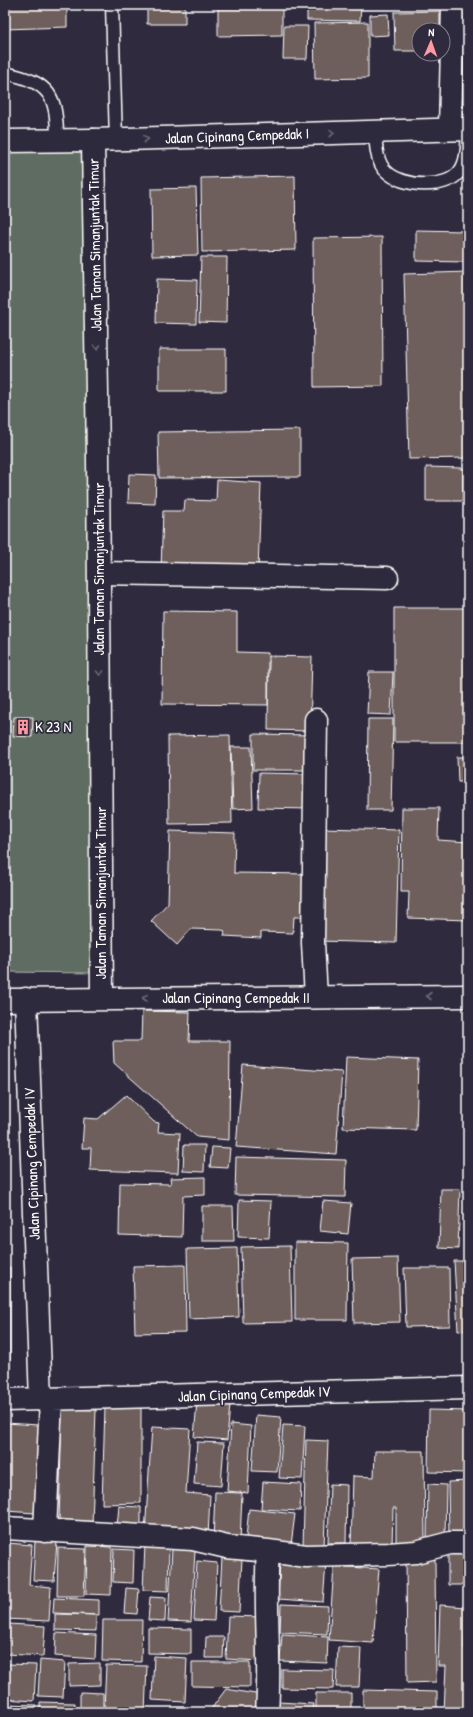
<svg xmlns="http://www.w3.org/2000/svg" width="473" height="1717" font-family="'Patrick Hand',sans-serif">
  <rect width="100%" height="100%" fill="#2f2a3d"/>
  <filter id="ink" filterUnits="userSpaceOnUse"><feTurbulence type="fractalNoise" baseFrequency=".025" numOctaves="2"/><feDisplacementMap in="SourceGraphic" scale="8" xChannelSelector="R" yChannelSelector="G"/><feConvolveMatrix kernelMatrix="1 2 1 2 8 2 1 2 1" color-interpolation-filters="sRGB"/></filter>
  <g filter="url(#ink)">
    <path fill="#5f6c62" stroke="#afb6b0" d="M5 146H88L95 973 5 972Z"/>
    <path fill="#6e5e5c" stroke="#fff" d="M5 5H67V27L5 29Z
      M147 5H185V24H147Z
      M283 5H300V9Z
      M307 5H361L360 21 307 20Z
      M282 7V35L218 36V8Z
      M440 11V30H419V51H395L394 12Z
      M388 14 389 35 370 36V15Z
      M368 22V78L315 79 314 23Z
      M284 26H308L307 59H283Z
      M295 176 296 250 202 252 201 178Z
      M196 188 198 255 152 256 151 189Z
      M416 230 465 231V262L416 261Z
      M382 237 383 386 314 387 313 238Z
      M201 257H227L226 323 199 322Z
      M468 272V458L409 459 404 274Z
      M157 279 197 280 196 324 156 323Z
      M159 349H226V391H159Z
      M300 430V477L159 478 158 432Z
      M426 467 463 468V501H426Z
      M129 474 156 475 155 504 128 503Z
      M217 480 261 483 258 572 161 569 163 511H184L185 500 216 501Z
      M394 608H468V742H394Z
      M163 611 237 612V652L268 653V705L162 704Z
      M269 656 312 657 310 731 268 730Z
      M369 672H393L391 715 367 714Z
      M14 717H33L32 737 13 736Z
      M368 719H393L391 810H367Z
      M253 734 311 735V770H253Z
      M230 735 232 823 169 824 168 736Z
      M231 747H251L253 808 233 809Z
      M457 757H468V782H458Z
      M259 773 311 774 310 809 258 808Z
      M402 808H439L438 840 468 842V920L408 918 409 892H401Z
      M320 828 399 830 396 943 317 941Z
      M170 831 235 833 234 873 312 874 311 917H294L293 933 261 932V938L224 936 225 931 222 930 191 929 177 945 151 921 168 903Z
      M142 1011 190 1012 189 1041H230L229 1140 197 1137 114 1063 113 1041H141Z
      M5 1021H9V1045H5Z
      M346 1057 418 1060 416 1130 343 1128Z
      M243 1065 342 1072 336 1154 236 1147Z
      M126 1095 154 1122 159 1123 158 1132 180 1133 178 1173 90 1170 91 1148H82L84 1118 98 1119Z
      M184 1145H205L204 1172 183 1171Z
      M212 1147 230 1148 228 1168 210 1167Z
      M236 1157 346 1160 345 1197 235 1195Z
      M205 1177V1195L183 1196 182 1237 119 1235 120 1183 171 1184 170 1178Z
      M441 1189H460L458 1249 439 1248Z
      M239 1200 271 1201 269 1238 238 1237Z
      M323 1201 351 1203 348 1234 320 1231Z
      M202 1206H233L234 1241H202Z
      M295 1242 348 1243 347 1320H295Z
      M290 1246 292 1322 243 1323 241 1247Z
      M237 1248 239 1317 189 1319 187 1249Z
      M398 1258 400 1322 354 1323 352 1259Z
      M454 1261H468V1330L458 1331Z
      M185 1265 186 1332 135 1333 133 1266Z
      M5 1267H10V1370H5Z
      M404 1268H449L450 1326 406 1327Z
      M197 1401 230 1404 227 1440 194 1437Z
      M105 1407H141V1503L102 1504Z
      M62 1409 96 1410 92 1525 59 1524Z
      M429 1410 468 1411V1473L428 1472Z
      M256 1415 281 1417 277 1472 252 1471Z
      M5 1423 39 1425 35 1513 5 1511Z
      M231 1424 251 1426 248 1493 227 1491Z
      M283 1425 305 1426 302 1479 279 1478Z
      M152 1427 190 1429 186 1493 210 1495 208 1537 145 1533Z
      M306 1440 328 1441 324 1547 303 1546Z
      M197 1442 224 1443 221 1486 194 1484Z
      M375 1451H424L425 1545H396V1508H393L392 1547 351 1546 353 1476 374 1477Z
      M468 1481V1539H449L448 1482Z
      M263 1482 301 1484 300 1511 261 1509Z
      M330 1484 347 1485 346 1543H328Z
      M428 1484 446 1485 445 1538H427Z
      M215 1492 242 1493 240 1543 213 1542Z
      M119 1506 141 1507V1526L117 1527Z
      M249 1509 295 1514 290 1553 245 1547Z
      M35 1541 57 1542 54 1581 33 1580Z
      M7 1543 32 1545 29 1585 51 1587 49 1621 5 1619Z
      M145 1545 169 1546 168 1591 143 1590Z
      M448 1545H468V1585H448Z
      M87 1546 112 1547 111 1595 86 1594Z
      M58 1548 86 1549 84 1596H57Z
      M114 1549 134 1550 133 1583 113 1582Z
      M172 1549 195 1551 191 1622 168 1621Z
      M222 1557 242 1559 239 1612 219 1611Z
      M406 1558H435L436 1682 407 1683Z
      M280 1560 326 1563 323 1602 278 1599Z
      M197 1561 217 1563 214 1621 194 1620Z
      M334 1566 379 1569 373 1643 329 1640Z
      M126 1588 139 1589 137 1614 124 1613Z
      M150 1597 166 1598 165 1621 148 1620Z
      M54 1598 99 1600V1615L53 1613Z
      M281 1604 328 1606 327 1634 280 1632Z
      M440 1605 466 1607 464 1648H468V1712H444L446 1666H438Z
      M55 1614 96 1615V1631L55 1630Z
      M228 1616 262 1617 260 1661 226 1659Z
      M103 1620H142L141 1662 102 1661Z
      M8 1624 45 1626 43 1656 6 1654Z
      M148 1628 191 1629V1654L148 1653Z
      M56 1633 96 1635 95 1659 55 1656Z
      M282 1634 328 1637 327 1663 280 1661Z
      M206 1637H224L223 1658H205Z
      M338 1647 361 1648 359 1687H336Z
      M154 1656 187 1658 185 1702 152 1700Z
      M40 1660 65 1662 63 1697 38 1696Z
      M192 1662H250V1687L192 1686Z
      M100 1663V1685L69 1686V1664Z
      M7 1664 36 1665 34 1701 5 1699Z
      M106 1665 147 1666 145 1712 104 1710Z
      M282 1669 334 1670 333 1689 282 1688Z
      M226 1689 267 1696 265 1712H209Z
      M363 1690 437 1692V1712H363Z
      M80 1692 103 1693V1712H80Z
      M316 1693H351V1712H316Z
      M40 1702 75 1703V1712H40Z
      M278 1702 314 1704 313 1712H278Z
      M7 1704 36 1705V1712H7Z"/>
    <g fill="none" stroke-linecap="round" stroke-linejoin="round">
      <g stroke="#fff" stroke-width="15">
        <path id="service" d="M112 5 116 140
          M5 73C51 83 57 95 57 141
          M375 132C376 145 376 163 387 172 402 187 447 190 460 171 468 160 467 143 468 129"/>
      </g>
      <g stroke="#fff" stroke-width="25">
        <path id="minor" d="M450 129 453 5
          M93 140 98 456 102 998
          M99 573 387 578
          M316 997 313 943 316 720
          M26 999 41 1400
          M5 1400 468 1388
          M5 1528 193 1539 227 1547 268 1551C264 1605 271 1658 267 1712
          M45 1531 51 1399
          M268 1551 306 1556 388 1554 416 1552 450 1543H468"/>
      </g>
      <g stroke="#fff" stroke-width="25">
        <path id="tertiary" d="M5 141 93 140 468 129
          M5 1000 468 996"/>
      </g>
      <use href="#service" stroke="#2f2a3d" stroke-width="12"/>
      <use href="#minor" stroke="#2f2a3d" stroke-width="22"/>
      <use href="#tertiary" stroke="#2f2a3d" stroke-width="22"/>
    </g>
    <defs><path id="oneway-chevron" d="M-2-3.5L2.5 0L-2 3.5" fill="none" stroke-width="1.6" stroke-linecap="round" stroke-linejoin="round"/></defs>
    <g stroke="#6d6a77">
      <use href="#oneway-chevron" transform="translate(332 133) rotate(-2)"/>
      <use href="#oneway-chevron" transform="translate(146 139) rotate(-2)"/>
      <use href="#oneway-chevron" transform="translate(97 347) rotate(89)"/>
      <use href="#oneway-chevron" transform="translate(100 673) rotate(90)"/>
      <use href="#oneway-chevron" transform="translate(429 996) rotate(180)"/>
      <use href="#oneway-chevron" transform="translate(145 998) rotate(180)"/>
    </g>
  </g>
  <defs>
    <g id="building-bare" transform="scale(1.2)"><path d="M-4-6H4V6H1V3H-1V6H-4ZM-2.5-4.3h1.7v1.8h-1.7ZM.8-4.3h1.7v1.8H.8ZM-2.5-1h1.7V.8h-1.7ZM.8-1h1.7V.8H.8Z" fill="#ff9aa2" stroke="#2f2a3d" stroke-width="2.5" paint-order="stroke"/></g>
  </defs>
  <g fill-rule="evenodd">
    <use href="#building-bare" x="23" y="727"/>
  </g>
  <g text-anchor="middle" stroke-width="3.5" stroke-linejoin="round" paint-order="stroke">
    <g font-size="15" fill="#fff" stroke="#2f2a3d">
      <text transform="translate(237 136) rotate(-2)" y="5">Jalan Cipinang Cempedak I</text>
      <text transform="translate(95 245) rotate(-91)" y="5">Jalan Taman Simanjuntak Timur</text>
      <text transform="translate(99 569) rotate(-90)" y="5">Jalan Taman Simanjuntak Timur</text>
      <text transform="translate(101 893) rotate(-90)" y="5">Jalan Taman Simanjuntak Timur</text>
      <text x="236" y="1003">Jalan Cipinang Cempedak II</text>
      <text transform="translate(32 1164) rotate(-92)" y="5">Jalan Cipinang Cempedak IV</text>
      <text transform="translate(254 1394) rotate(-2)" y="5">Jalan Cipinang Cempedak IV</text>
    </g>
    <g font-size="15" fill="#fff" stroke="#2f2a3d" text-anchor="start">
      <text x="35" y="732">K 23 N</text>
    </g>
  </g>
  <rect width="473" height="1717" fill="none" stroke="#2f2a3d" stroke-width="20"/>
  <rect x="10" y="10" width="453" height="1697" fill="none" stroke="#fff" stroke-width="1.5" filter="url(#ink)"/>
  <g transform="translate(431 42) rotate(2)"><circle r="19" fill="#2f2a3d" stroke="#827f8b"/>
  <path d="M0-3L7 15L0 10L-7 15Z" fill="#ff9aa2"/>
  <text y="-6" font-size="11" font-weight="bold" text-anchor="middle" fill="#ffffff">N</text>
  </g>
</svg>
